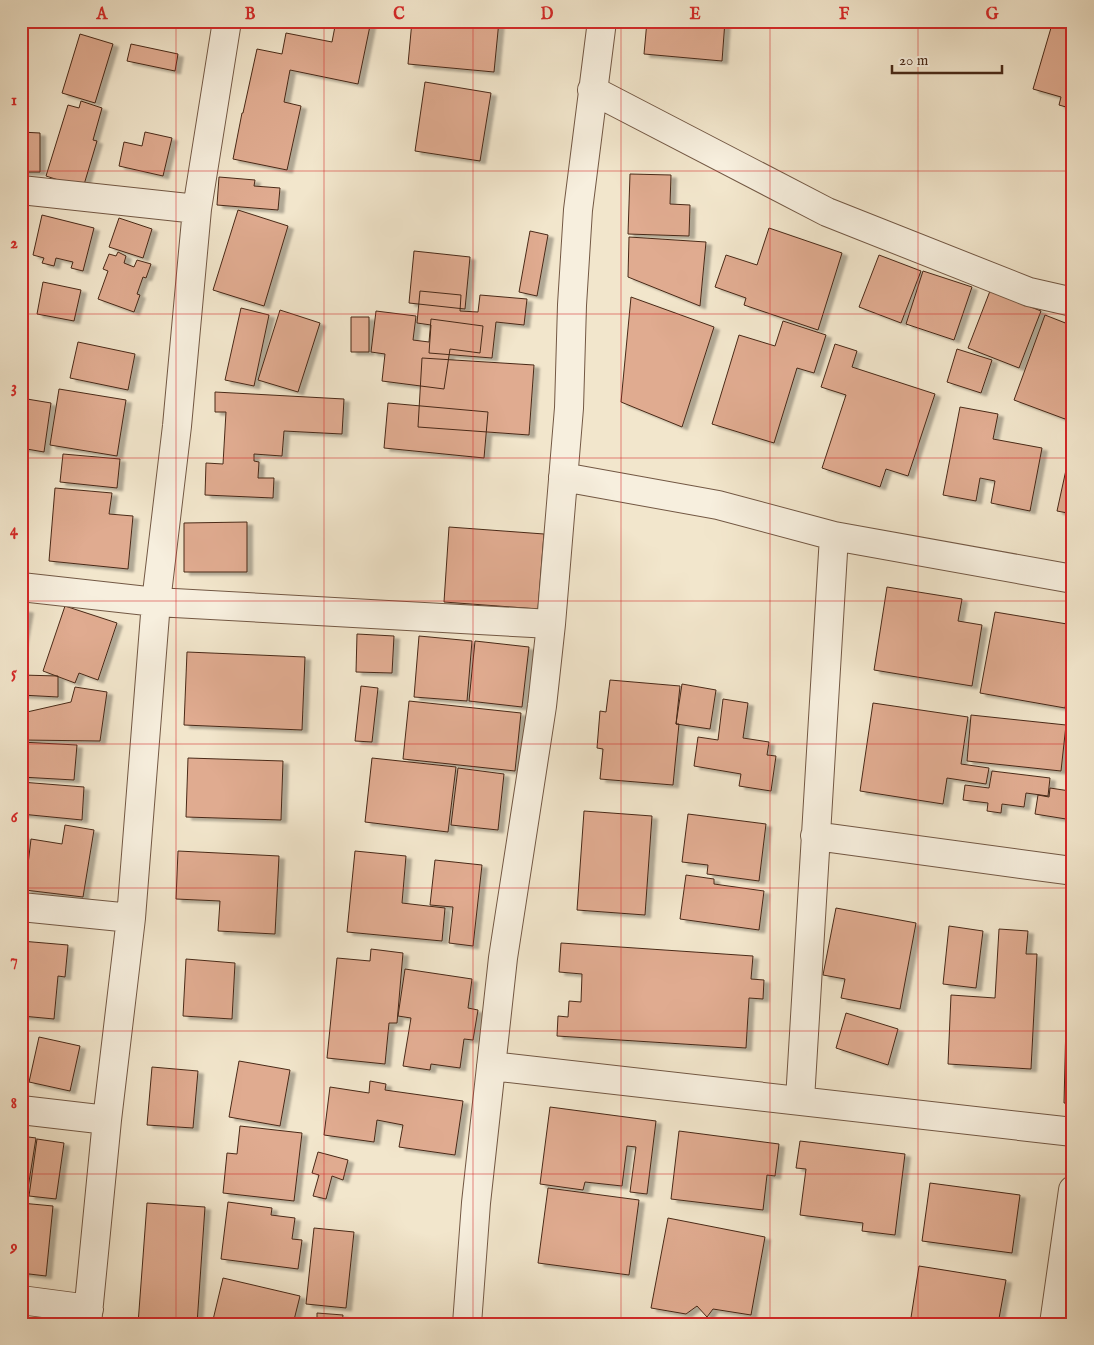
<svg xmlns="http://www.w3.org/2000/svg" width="1094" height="1345" font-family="'IM FELL English',serif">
  <defs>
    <filter id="shadow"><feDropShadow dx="5.5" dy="3" stdDeviation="1" flood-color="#0004"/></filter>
  </defs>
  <rect width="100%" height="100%" fill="#f2e6cc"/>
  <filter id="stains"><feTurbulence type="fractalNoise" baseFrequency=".004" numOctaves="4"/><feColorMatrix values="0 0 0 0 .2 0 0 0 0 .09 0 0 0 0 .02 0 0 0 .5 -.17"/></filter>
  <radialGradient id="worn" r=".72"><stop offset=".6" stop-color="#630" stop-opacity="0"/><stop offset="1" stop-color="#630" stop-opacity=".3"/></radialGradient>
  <path fill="#e0ab90" stroke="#492917" filter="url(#shadow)" d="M336 21H371L358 84 290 70 284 102 301 106 287 170 233 159 242 113H243L257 49 282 54 286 33 332 42Z
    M412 21H499L494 72 408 64Z
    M647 21H725L722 61 644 54Z
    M1053 21H1073V109L1059 105 1061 97 1033 89Z
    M80 34 113 44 95 103 62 93Z
    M131 44 178 54 175 71 127 61Z
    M425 82 491 93 480 161 415 151Z
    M81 101 102 108 93 140 97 141 83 188 46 176 68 105 79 108Z
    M21 132 40 133V172H21Z
    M145 132 172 138 163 176 119 166 124 142 142 146Z
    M630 174 671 175 670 204 690 205 689 236 628 234Z
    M219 177 255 180 254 186 280 188 278 210 217 205Z
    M238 210 288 226 264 306 213 290Z
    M42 215 94 228 83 271 71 268 73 262 56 258 54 266 42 263 44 258 33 255Z
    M119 218 152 229 143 258 109 247Z
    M769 228 842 253 818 330 744 305 746 298 715 287 726 255 757 265Z
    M530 231 548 235 537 296 519 292Z
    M629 237 706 242 700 306 628 277Z
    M414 251 470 257 465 309 409 303Z
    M118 252 126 256 124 263 134 267 137 260 151 264 146 278 143 277 137 294 140 295 134 312 98 299 108 271 103 269 109 254 116 256Z
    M879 255 921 271 901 323 859 307Z
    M923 271 972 287 954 340 906 324Z
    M43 282 81 290 74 321 37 314Z
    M420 291 461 295 460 311 478 312 480 295 527 299 524 325 496 322 492 358 429 353 431 325 417 323Z
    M990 291 1041 311 1019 368 968 348Z
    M631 297 714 327 682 427 621 402Z
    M241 308 269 315 254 386 225 380Z
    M280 310 320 323 298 392 258 380Z
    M376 311 416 316 413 340 429 342 431 319 483 326 480 353 450 349 444 389 382 381 385 354 371 352Z
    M1045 315 1073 326V400L1065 419 1014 400Z
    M351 317H369V352H351Z
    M783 321 826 335 814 373 797 368 774 443 712 424 739 335 775 346Z
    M78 342 135 354 128 390 70 378Z
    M835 344 857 351 852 367 935 394 908 476 886 469 880 487 822 468 846 395 821 387Z
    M957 349 992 360 981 393 947 382Z
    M422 358 534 365 529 435 418 427Z
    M59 389 126 400 117 456 50 445Z
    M215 392 344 399 342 434 284 431 282 456 254 454V461L259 462 258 478H274L273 498 205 495 206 463 223 464 226 412H215Z
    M21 398 51 403 44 452 21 448Z
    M388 403 488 412 484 458 384 448Z
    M960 407 998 414 993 439 1042 448 1030 511 991 503 995 481 980 478 976 501 943 495Z
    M1073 438V514L1057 511Z
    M63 454 120 459 117 488 60 482Z
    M55 488 112 493 109 514 133 516 128 569 49 561Z
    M247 522V572H184V523Z
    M449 527 544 534 538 609 444 602Z
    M887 587 962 599 958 621 982 625 972 686 874 670Z
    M65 606 117 623 98 680 79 673 75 683 43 671Z
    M21 609 28 610 21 648Z
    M995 612 1073 625V663L1065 708 980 693Z
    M357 634 394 636 392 673 356 672Z
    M419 636 472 641 467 701 414 697Z
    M475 641 529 647 522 707 469 701Z
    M187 652 305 657 302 730 184 725Z
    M21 675 58 676V697L21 695Z
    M610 680 680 686 676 724H679L673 785 600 779 603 749 597 748 600 711 606 712Z
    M682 684 716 690 710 729 676 724Z
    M361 686 378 688 372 742 355 741Z
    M75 687 107 692 100 741 23 740 27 712 71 702Z
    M723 699 748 703 743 738 769 742 767 755 776 756 771 791 739 786 741 774 694 766 698 737 718 740Z
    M409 701 521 713 515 771 403 759Z
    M873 703 968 717 961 764 989 768 986 784 947 778 943 804 860 791Z
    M971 715 1066 725 1061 771 967 761Z
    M21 742 77 745 74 780 21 777Z
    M188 758 283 761 281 820 186 817Z
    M372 758 456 767 448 832 365 822Z
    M458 768 504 774 498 830 451 825Z
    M992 771 1050 778 1048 796 1026 793 1024 807 1002 804 1001 813 987 811 988 803 963 800 965 785 989 788Z
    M21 782 84 787 82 820 21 814Z
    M1050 788 1070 791 1066 819 1035 814 1038 795 1049 797Z
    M584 811 652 816 645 915 577 910Z
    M688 814 766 824 759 881 707 874 708 865 682 862Z
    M65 825 94 830 83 897 25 890 31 839 62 844Z
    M21 836 25 837 21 872Z
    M178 851 279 856 275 934 218 931 220 901 176 899Z
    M355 851 406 856 402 903 445 908 442 941 347 932Z
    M435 860 482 865 473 946 449 943 453 907 430 905Z
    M686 875 714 879V884L764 891 759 930 680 919Z
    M836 908 916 923 900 1009 841 998 845 979 823 975Z
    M949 926 983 931 976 988 943 984Z
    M999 929 1028 931 1026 954H1037L1031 1069 948 1064 951 995 995 998Z
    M21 941 68 945 65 977 58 976 54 1019 22 1016 25 984 21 983Z
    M561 943 753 956 751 979 764 980 763 999 749 998 746 1048 557 1036 558 1016 568 1017 569 1001 581 1002 582 974 559 972Z
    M371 949 403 953 397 1023H389L385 1064 327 1058 337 958 370 961Z
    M186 959 235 963 232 1019 183 1016Z
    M405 969 472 979 468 1008 478 1010 473 1040 464 1039 460 1068 431 1064 430 1070 403 1066 411 1018 398 1016Z
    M846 1013 898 1029 888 1065 836 1048Z
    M1066 1021H1073V1104L1064 1103Z
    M39 1037 80 1046 70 1091 29 1082Z
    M239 1061 290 1070 280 1126 229 1117Z
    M152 1067 198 1071 193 1128 147 1125Z
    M370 1081 386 1084 385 1090 463 1101 455 1155 399 1147 403 1125 377 1120 374 1142 324 1135 330 1087 369 1093Z
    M550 1107 656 1121 647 1194 630 1192 636 1147 627 1146 622 1186 585 1182 583 1190 540 1184Z
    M240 1126 302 1133 294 1201 223 1193 227 1153 237 1154Z
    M679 1131 779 1144 775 1176 767 1175 763 1210 671 1199Z
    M21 1136 36 1138 28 1188 21 1187Z
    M37 1139 64 1143 56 1199 29 1196Z
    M800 1141 905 1154 895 1235 862 1231 863 1223 800 1215 806 1169 796 1168Z
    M318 1152 348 1160 343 1180 332 1176 326 1199 313 1196 319 1175 312 1173Z
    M930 1183 1020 1195 1012 1253 922 1241Z
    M548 1188 639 1200 629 1275 538 1263Z
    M228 1202 272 1208 271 1215 295 1218 292 1239 302 1240 298 1269 221 1259Z
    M21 1203 53 1206 46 1276 21 1273Z
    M147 1203 205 1207 197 1324H138Z
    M668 1218 765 1237 751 1315 713 1309 707 1317 697 1306 686 1314 651 1308Z
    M314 1228 354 1232 346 1308 306 1304Z
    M919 1266 1006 1280 998 1324H910Z
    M223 1278 300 1296 293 1324H212Z
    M317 1313 343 1315 342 1324H317Z"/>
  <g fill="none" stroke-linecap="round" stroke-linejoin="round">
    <g stroke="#735844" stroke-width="30">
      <path id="minor" d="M592 90 827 212 1029 292 1073 302
        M21 190 197 209
        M563 477 718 505 834 536 1073 579
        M21 587 156 602 551 624
        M815 836 1073 871
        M21 907 131 918
        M491 1066 1073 1132
        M800 1100 834 536
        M21 1110 107 1120
        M21 1300 89 1309
        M87 1324 107 1120 131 918 156 602 177 426 197 209 227 21
        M467 1324 476 1203 503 958 542 706 551 624 569 408 572 305 578 210 602 21
        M1054 1324 1073 1190"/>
    </g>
    <use href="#minor" stroke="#f7efde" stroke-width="28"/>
  </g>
  <path fill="none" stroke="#d62828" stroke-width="1" stroke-opacity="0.55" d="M176 21V1324M324 21V1324M473 21V1324M621 21V1324M770 21V1324M918 21V1324M21 171H1073M21 314H1073M21 458H1073M21 601H1073M21 744H1073M21 888H1073M21 1031H1073M21 1174H1073"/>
  <rect width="1094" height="1345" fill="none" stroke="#f2e6cc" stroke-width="55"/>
  <path d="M892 65v8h110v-8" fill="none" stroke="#492917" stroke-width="2.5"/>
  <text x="899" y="65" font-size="15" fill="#492917" stroke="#f7efde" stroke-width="4" paint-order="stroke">20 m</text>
  <rect x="28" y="28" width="1038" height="1290" fill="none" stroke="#d62828" stroke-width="2"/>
  <g font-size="16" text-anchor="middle" font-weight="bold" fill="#d62828">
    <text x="102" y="19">A</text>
    <text x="250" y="19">B</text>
    <text x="399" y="19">C</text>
    <text x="547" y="19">D</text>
    <text x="695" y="19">E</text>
    <text x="844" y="19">F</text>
    <text x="992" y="19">G</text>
    <text x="14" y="105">1</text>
    <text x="14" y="248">2</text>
    <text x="14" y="392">3</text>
    <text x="14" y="535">4</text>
    <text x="14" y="678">5</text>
    <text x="14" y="822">6</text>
    <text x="14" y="965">7</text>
    <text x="14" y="1108">8</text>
    <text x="14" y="1252">9</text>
  </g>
  <rect width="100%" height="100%" filter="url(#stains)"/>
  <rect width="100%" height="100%" fill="url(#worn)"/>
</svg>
